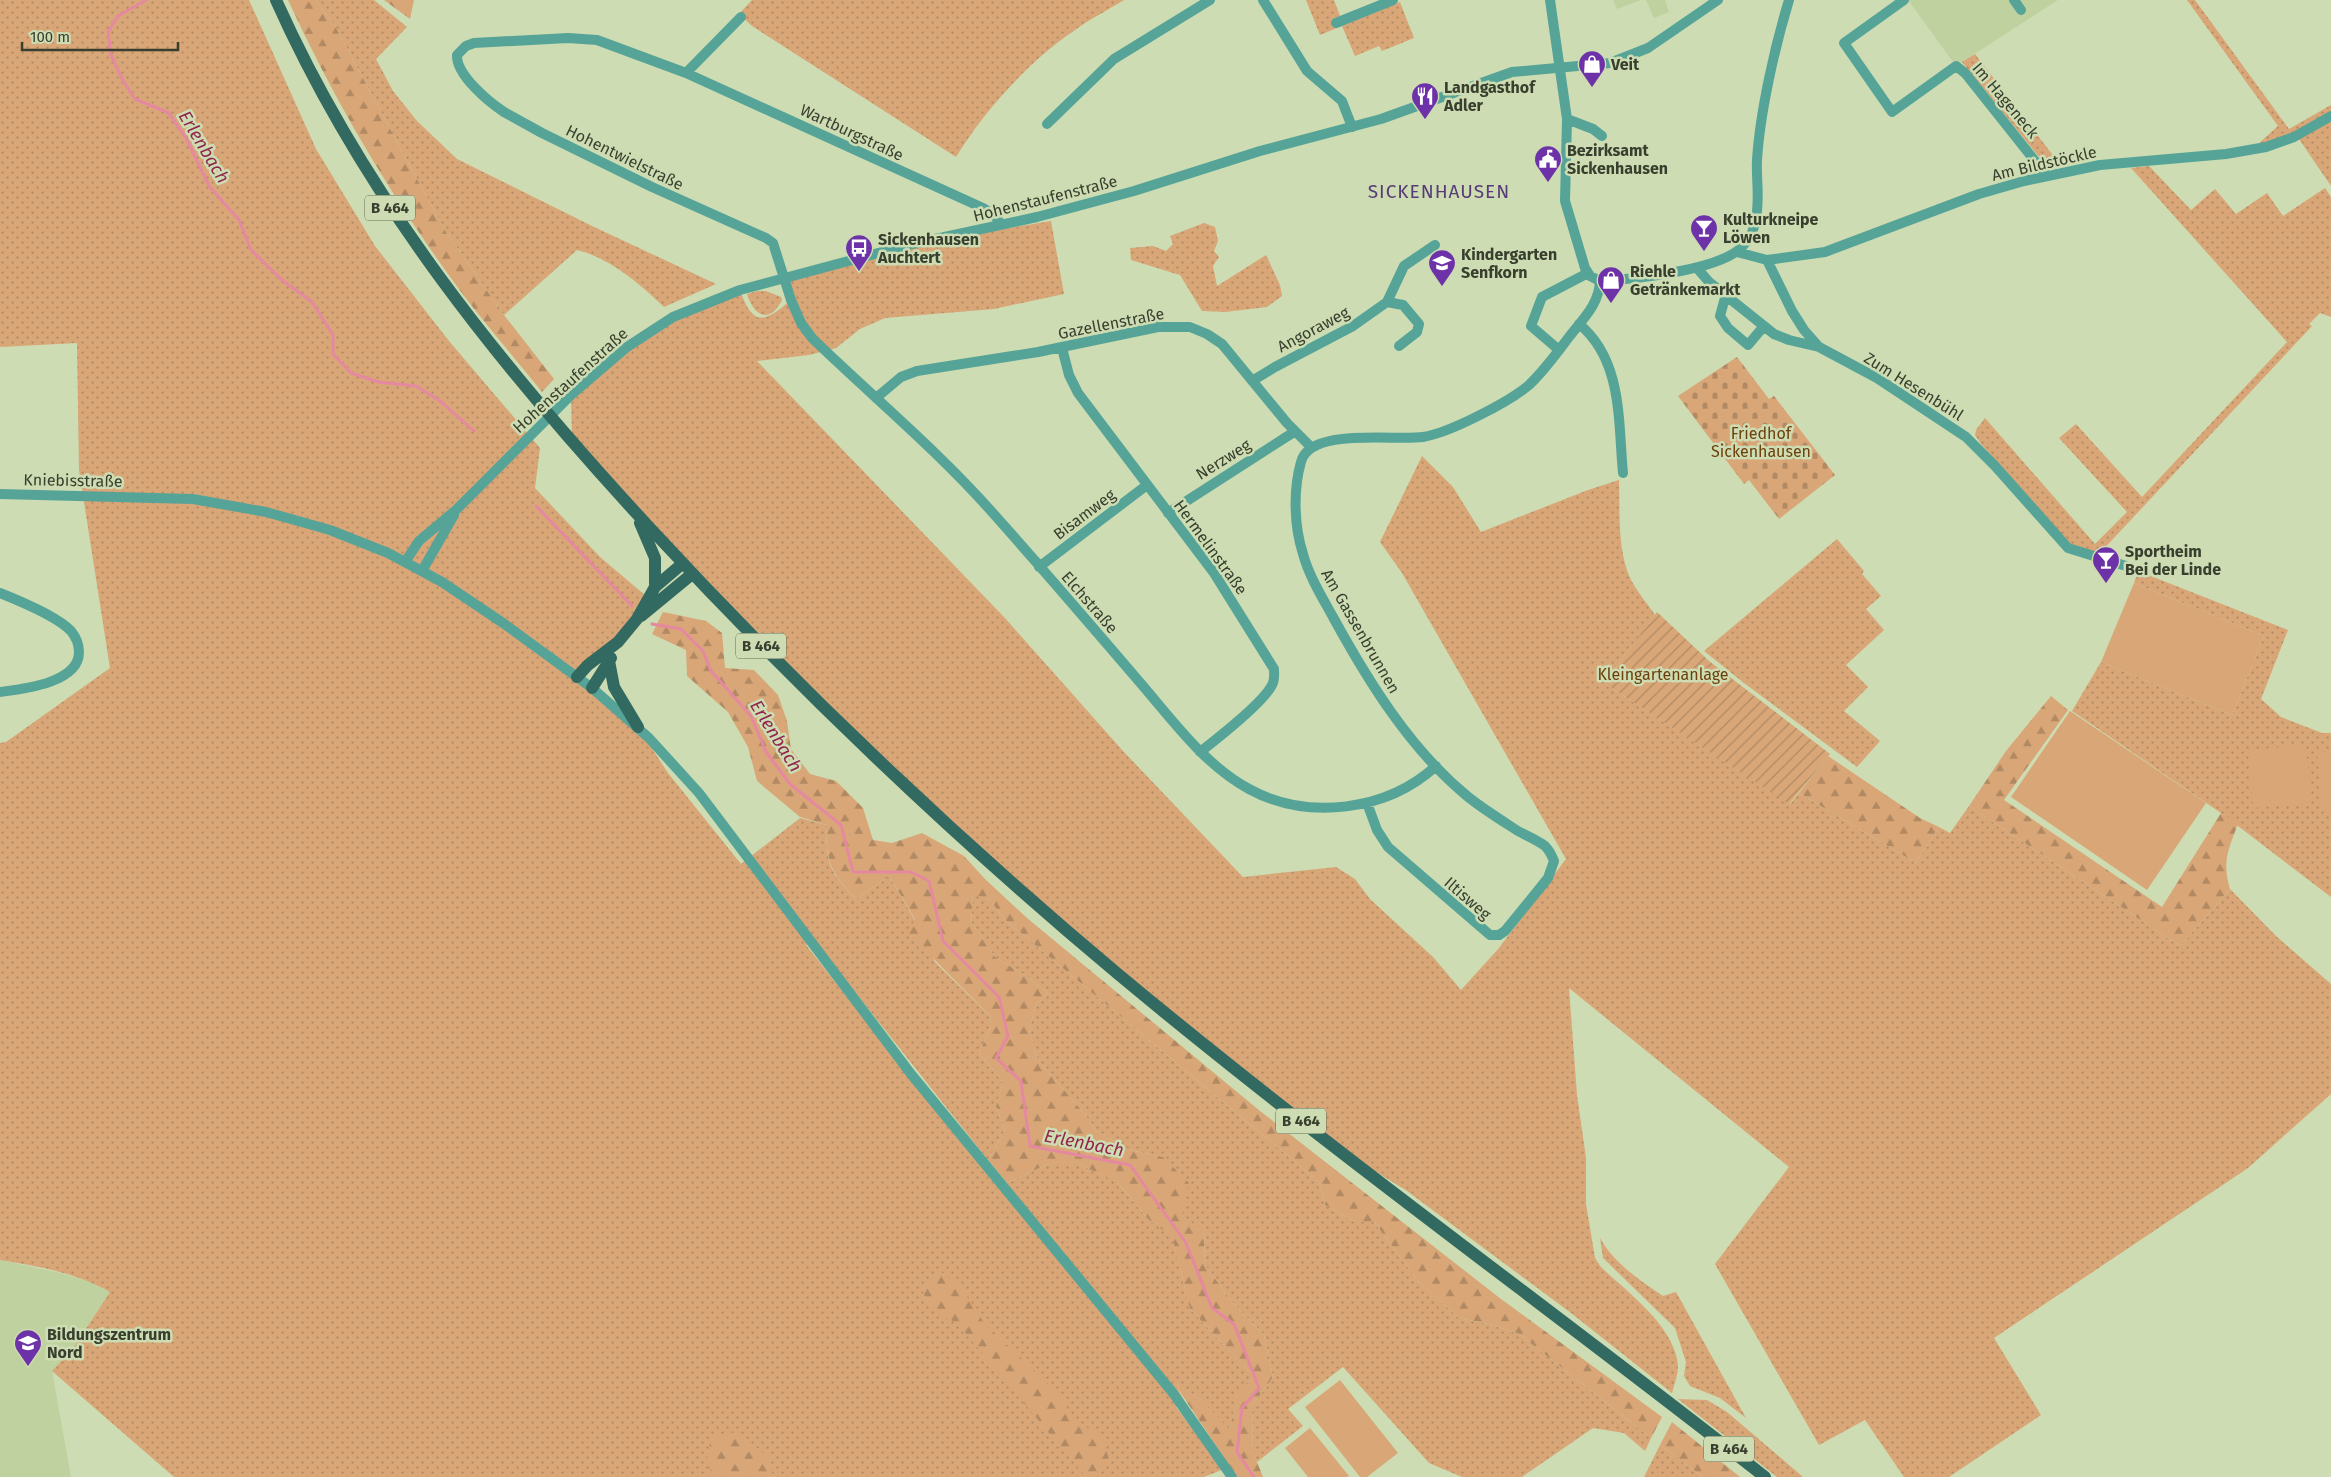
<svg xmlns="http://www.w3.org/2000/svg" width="2331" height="1477" font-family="'Fira Sans',sans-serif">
  <defs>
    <pattern id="grass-dots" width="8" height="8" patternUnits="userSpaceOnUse" patternTransform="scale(1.25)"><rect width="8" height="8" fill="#d9a677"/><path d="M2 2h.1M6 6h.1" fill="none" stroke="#b18962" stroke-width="1.8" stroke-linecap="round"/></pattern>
    <pattern id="forest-firs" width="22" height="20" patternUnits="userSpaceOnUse" patternTransform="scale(1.25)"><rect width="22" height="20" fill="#d9a677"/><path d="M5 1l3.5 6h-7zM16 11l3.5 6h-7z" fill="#b18962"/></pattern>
    <pattern id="cemetery-stones" width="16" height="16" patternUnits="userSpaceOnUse" patternTransform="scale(1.25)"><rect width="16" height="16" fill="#d9a677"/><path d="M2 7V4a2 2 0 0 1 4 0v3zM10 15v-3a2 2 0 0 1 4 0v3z" fill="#b18962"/></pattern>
    <pattern id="garden-furrows" width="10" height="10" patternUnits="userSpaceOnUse" patternTransform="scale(1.25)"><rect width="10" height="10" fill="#d9a677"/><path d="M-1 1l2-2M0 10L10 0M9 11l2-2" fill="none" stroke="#b18962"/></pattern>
  </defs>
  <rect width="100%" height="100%" fill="#cddcb2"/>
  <path fill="#c0d1a0" d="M1613 0H1641L1617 9Z
    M1646 0H1665L1669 12 1654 18Z
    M1908 0H2058L1956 66Z
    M0 1260 61 1273 97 1284 110 1292 74 1347 52 1371 71 1477H0Z"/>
  <path fill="url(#grass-dots)" d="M0 0H249L316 149 375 246 449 341 540 448 535 488 600 557 653 602 578 677 638 727 668 773 741 864 800 818 827 825C825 863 830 872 856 899L889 876 915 920 935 962 991 1017 989 1031 979 1053 1003 1082 996 1106 1005 1130 988 1160 813 939 806 945 999 1189 1007 1183 1048 1164H1079L1117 1182 1150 1221 1172 1235 1190 1309 1254 1376 1237 1394 1230 1431 1198 1397 1175 1384 1184 1400 1176 1407 1224 1469 1204 1477H174L52 1371 74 1347 110 1292C77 1273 37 1266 0 1260V743L6 742 110 668 79 470 77 343 0 347Z
    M316 0H374L407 27 376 59 393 91 417 121 457 159 592 226 716 284 664 307C640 284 610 258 577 250L504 315 444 229 335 26Z
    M752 0H1124C1108 10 1090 19 1075 30 1030 60 984 111 956 157L752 26 739 14Z
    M1306 0H1334L1340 16 1333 19 1337 28 1400 2 1414 38 1382 51 1379 46 1355 56 1342 26 1320 35Z
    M2187 0H2195L2289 129 2331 105V112L2292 134 2257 145 2278 126Z
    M1975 54 2055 158 2044 163 1962 62Z
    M2331 121V186L2299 139Z
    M2149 166 2191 210 2215 189 2236 214 2267 193 2283 216 2325 188 2331 197V317L2320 313 2309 324 2312 326 2099 554 2070 545 1981 444 1975 435 1976 430 1985 418 2095 544 2127 512 2059 438 2076 424 2142 497 2287 342 2131 168Z
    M1051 221 1064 294 994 309 885 318 860 329 836 348 809 355 757 361 1004 617 1123 751 1243 877 1336 867 1355 879 1370 899 1433 957 1461 990 1499 948 1566 859 1402 573 1380 542 1422 456 1453 487 1481 532 1588 490 1619 480C1620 512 1617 551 1631 580 1638 593 1647 603 1655 615L1604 683 1790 804 1799 793 1916 863 1939 827 1950 833 1969 806 2180 946 2230 889 2276 936 2331 984V1094L2248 1168 1994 1338 2041 1415 1949 1477H1904L1865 1420 1819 1445 1715 1264 1789 1167 1569 988 1577 1095 1586 1158V1204L1595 1258 1601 1267C1627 1292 1670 1323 1677 1359 1680 1370 1675 1382 1672 1393L1571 1313 1407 1191 1333 1145 1279 1104 915 796 572 442 571 395 642 337 740 290C753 327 764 323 791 300L783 279 912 244Z
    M1204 223 1215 227 1218 241 1214 251 1219 257 1213 266 1217 286 1266 255 1280 285 1282 296 1267 307 1225 312 1202 311 1180 275 1131 260 1130 248 1153 246 1166 251 1173 244 1170 236Z
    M757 291H766L781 297 782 300C769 325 754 316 747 294Z
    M1837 539 1864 571 1862 574 1881 596 1866 609 1884 630 1846 665 1868 687 1844 711 1880 741 1857 767 1744 683 1704 651Z
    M2138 571 2288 630 2261 699 2281 717 2322 733H2331V897L2221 813 2072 711 2101 662 2232 715 2264 636 2134 583Z
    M973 894 989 899 1004 919 1319 1182 1325 1205 1355 1222H1374L1419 1282 1459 1318 1489 1324 1519 1334 1651 1438 1645 1451 1624 1433 1593 1428 1522 1477H1462L1429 1463 1343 1367 1288 1409 1303 1426 1257 1462 1253 1452 1252 1406 1273 1377 1264 1335 1233 1303 1205 1265 1204 1232 1182 1216 1163 1157 1130 1150 1095 1130 1083 1112 1038 1060 1029 1030 1036 1005 1048 993 1026 976 995 957 971 922Z
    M1600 1238C1613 1262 1640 1281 1663 1296L1676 1292 1746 1418 1720 1398 1690 1386 1684 1376 1686 1362 1675 1328 1603 1258Z
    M1678 1399 1707 1400 1727 1412 1803 1477H1777Z
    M1660 1445 1703 1477H1644Z"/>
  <path fill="url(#forest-firs)" d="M288 0H316L335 26 444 229 504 315 554 379 542 392C511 353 477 315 448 274 386 188 332 96 288 0Z
    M384 0H414L410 19Z
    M663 612 706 621 722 633 725 668 754 670 778 695 787 721 791 749 810 774 836 781 863 808 873 840 892 843 922 833 964 856 985 879 1027 918 1260 1111 1501 1299 1662 1417 1651 1438 1519 1334 1489 1324 1459 1318 1419 1282 1374 1222H1355L1325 1205 1319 1182 1004 919 989 899 973 895 971 922 995 957 1026 976 1048 993 1036 1005 1029 1030 1038 1060 1083 1112 1095 1130 1130 1150 1163 1157 1189 1183 1182 1216 1204 1231 1205 1265 1233 1303 1264 1335 1273 1377 1252 1406 1253 1452 1263 1477H1237L1174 1383 1198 1397 1230 1430 1237 1393 1254 1376 1190 1309 1172 1236 1150 1221 1118 1183 1079 1164H1048L1007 1183 988 1160 1005 1130 996 1106 1003 1082 979 1053 989 1031 991 1017 908 933 915 919 889 876 856 899C831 873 825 862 827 825L800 817 757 781 748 747 728 712 687 676 686 650 652 634Z
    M2051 696 2068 710 2004 800 2162 907 2221 813 2238 824C2228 850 2222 862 2230 889L2180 946 1969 806 2006 751Z
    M1828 756 1920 818 1939 827 1916 863 1799 793Z
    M940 1271 961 1287 984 1323 1060 1395 1075 1423 1104 1434 1109 1463 1094 1477H1086L957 1323 929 1309 921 1286Z
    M1672 1422 1740 1477H1703L1660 1445Z
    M736 1432 769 1457 773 1477H713L707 1460 711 1438Z"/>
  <path fill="url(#cemetery-stones)" d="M1737 357 1769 399 1774 396 1835 475 1779 519 1749 480 1744 484 1678 396Z"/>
  <path fill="url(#garden-furrows)" d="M1657 612 1709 661 1830 754 1789 804 1604 683Z"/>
  <path fill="#d9a677" d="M2134 583 2264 636 2232 715 2101 662Z
    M2070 711 2206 803 2147 890 2011 797Z
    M2306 745 2311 803 2253 808 2248 750Z
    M2331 751V809L2322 810 2317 753Z
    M1340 1380 1398 1453 1367 1477H1360L1305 1407Z
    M1310 1428 1349 1476 1347 1477H1308L1285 1448Z"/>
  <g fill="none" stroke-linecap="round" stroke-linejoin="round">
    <path stroke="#e589a1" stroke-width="3" d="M146 0 118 16 108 32 111 55 123 81 135 99 169 113 187 140 209 186 239 220 251 250 282 280 312 302 333 335V354L351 373 378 382 416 386 440 401 474 431
      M536 506 632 606
      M652 624 681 629 703 651 711 671 751 716 766 752 790 784 841 825 853 872H911L929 881 943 941 999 997 1008 1036 996 1058 1021 1081 1030 1146 1130 1165 1186 1243 1212 1308 1234 1324 1259 1388 1242 1408 1237 1452 1254 1477"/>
    <path stroke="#56a498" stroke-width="10" d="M1263 0 1307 71 1342 101 1352 127
      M1550 0 1567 119 1565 201 1585 268 1590 276 1600 281C1633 279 1718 271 1742 247 1750 239 1755 228 1756 217 1760 199 1756 179 1757 160 1760 112 1775 46 1789 0
      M1904 0 1844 43 1892 112 1956 66 1965 73 2047 176
      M2014 0 2021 10
      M1336 23 1393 0
      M686 73 741 17
      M1567 119 1593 129 1602 136
      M1047 124 1114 59 1210 0
      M1001 224 994 215 983 208 686 73 597 40 568 38 474 43 466 46 457 55C456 75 489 102 504 112L542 133 652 187 766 238 773 243 791 300 801 323 812 338C872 396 937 450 992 512 1041 567 1089 623 1137 679 1171 718 1203 764 1249 789 1308 821 1387 811 1436 766
      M1737 252 1767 260 1792 311 1804 330 1819 347 1877 378 1966 437 1995 466 2068 548 2126 566
      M1767 260 1825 252 1979 194 2024 181 2100 165 2226 154 2266 147 2294 137 2331 116
      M1697 268 1709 282 1774 334 1789 340 1819 347
      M1726 294 1720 316 1728 328 1748 345 1764 326
      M1387 302 1403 305 1419 324 1417 332 1399 346
      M1579 324C1623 360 1618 422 1623 473
      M1062 348 1069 375 1078 393 1214 573 1274 669C1274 674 1275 680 1272 685 1263 703 1218 738 1200 752
      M1559 350 1531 326 1542 297 1588 273
      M1252 381 1275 367 1353 326 1387 302 1404 266 1435 245
      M876 398 901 377 917 371 1038 352 1158 327H1190L1207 334 1222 344 1287 423 1311 447
      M1168 513 1294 432
      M1039 567 1147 485
      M0 593C20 601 57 616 71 631 76 637 79 645 79 652 79 683 23 689 0 692
      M1367 803 1377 830 1388 847 1490 935H1499L1505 931 1548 878 1554 861C1552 856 1549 850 1545 846 1537 840 1527 836 1518 831 1501 820 1483 809 1467 796 1410 749 1368 681 1333 617 1322 597 1309 576 1303 554 1294 526 1293 490 1301 462 1310 427 1394 441 1423 437 1449 433 1509 402 1529 385 1544 371 1556 354 1569 337 1582 320 1599 305 1600 281"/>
    <path stroke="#56a498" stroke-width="10" d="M0 494 193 499 266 512 330 530 388 553 442 582 503 623 592 688 649 738 699 793 911 1074 1173 1393 1232 1477
      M405 562 419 541 457 509 571 395 627 347 673 317 740 290 912 244 1037 217 1134 191 1260 151 1381 119 1512 72 1610 63 1648 48 1718 0
      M422 571 454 515"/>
    <path stroke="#326961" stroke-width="12" d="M276 0C365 199 502 368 649 527 796 686 952 835 1118 974 1328 1149 1550 1308 1765 1477
      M640 523 655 558V587
      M641 616 692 574
      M609 661 614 687 638 727
      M577 677 588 665 618 642 637 619 655 587 682 564
      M592 688 611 658"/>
  </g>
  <defs>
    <g id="shop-pin" transform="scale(1.4375)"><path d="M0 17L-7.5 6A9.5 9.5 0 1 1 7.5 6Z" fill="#6e32a8" stroke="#cddcb2"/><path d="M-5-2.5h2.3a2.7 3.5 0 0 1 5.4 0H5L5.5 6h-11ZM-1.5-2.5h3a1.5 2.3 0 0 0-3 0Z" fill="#fff"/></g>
    <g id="restaurant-pin" transform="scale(1.4375)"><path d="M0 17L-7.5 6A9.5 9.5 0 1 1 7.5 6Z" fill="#6e32a8" stroke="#cddcb2"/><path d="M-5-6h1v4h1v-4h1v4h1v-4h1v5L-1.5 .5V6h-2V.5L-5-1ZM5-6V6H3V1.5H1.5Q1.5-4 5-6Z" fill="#fff"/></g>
    <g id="civic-pin" transform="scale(1.4375)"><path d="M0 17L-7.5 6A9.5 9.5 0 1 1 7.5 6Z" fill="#6e32a8" stroke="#cddcb2"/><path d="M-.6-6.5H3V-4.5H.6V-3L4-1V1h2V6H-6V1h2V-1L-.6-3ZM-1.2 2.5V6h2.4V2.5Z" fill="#fff"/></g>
    <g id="bar-pin" transform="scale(1.4375)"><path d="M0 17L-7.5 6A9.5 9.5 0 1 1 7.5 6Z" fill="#6e32a8" stroke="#cddcb2"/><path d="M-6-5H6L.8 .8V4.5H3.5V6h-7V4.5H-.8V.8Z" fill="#fff"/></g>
    <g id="bus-pin" transform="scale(1.4375)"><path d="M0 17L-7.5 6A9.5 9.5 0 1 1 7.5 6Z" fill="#6e32a8" stroke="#cddcb2"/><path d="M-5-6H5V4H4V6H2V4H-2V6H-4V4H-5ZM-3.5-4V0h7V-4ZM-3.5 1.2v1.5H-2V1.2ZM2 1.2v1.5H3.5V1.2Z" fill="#fff"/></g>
    <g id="school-pin" transform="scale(1.4375)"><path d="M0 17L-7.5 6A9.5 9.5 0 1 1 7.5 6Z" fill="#6e32a8" stroke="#cddcb2"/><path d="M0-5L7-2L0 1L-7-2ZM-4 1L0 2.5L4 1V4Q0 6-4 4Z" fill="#fff"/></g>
  </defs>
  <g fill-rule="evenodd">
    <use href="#shop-pin" x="1592" y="64"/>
    <use href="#restaurant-pin" x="1425" y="96"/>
    <use href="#civic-pin" x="1548" y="159"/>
    <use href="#bar-pin" x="1704" y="228"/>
    <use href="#bus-pin" x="859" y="248"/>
    <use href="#school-pin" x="1442" y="263"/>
    <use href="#shop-pin" x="1611" y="280"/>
    <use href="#bar-pin" x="2106" y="560"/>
    <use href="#school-pin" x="28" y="1343"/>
  </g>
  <g text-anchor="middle" stroke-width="5" stroke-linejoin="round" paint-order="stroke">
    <g fill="#cddcb2" stroke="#656e56" stroke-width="1">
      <rect x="365" y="195.5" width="50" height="25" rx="4"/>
      <rect x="736" y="633.5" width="50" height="25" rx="4"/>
      <rect x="1276" y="1108.5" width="50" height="25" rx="4"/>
      <rect x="1704" y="1436.5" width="50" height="25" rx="4"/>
    </g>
    <g font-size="15" font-weight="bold" fill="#393f2e">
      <text x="390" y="213">B 464</text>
      <text x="761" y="651">B 464</text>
      <text x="1301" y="1126">B 464</text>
      <text x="1729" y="1454">B 464</text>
    </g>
    <g font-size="16" font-weight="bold" fill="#393f2e" stroke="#cddcb2" text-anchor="start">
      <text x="1611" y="70">Veit</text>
      <text x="1444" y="93">Landgasthof<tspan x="1444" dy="18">Adler</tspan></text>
      <text x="1567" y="156">Bezirksamt<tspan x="1567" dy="18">Sickenhausen</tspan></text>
      <text x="1723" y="225">Kulturkneipe<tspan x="1723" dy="18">Löwen</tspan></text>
      <text x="878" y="245">Sickenhausen<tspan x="878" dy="18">Auchtert</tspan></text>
      <text x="1461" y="260">Kindergarten<tspan x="1461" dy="18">Senfkorn</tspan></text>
      <text x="1630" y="277">Riehle<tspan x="1630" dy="18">Getränkemarkt</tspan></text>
      <text x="2125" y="557">Sportheim<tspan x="2125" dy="18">Bei der Linde</tspan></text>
      <text x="47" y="1340">Bildungszentrum<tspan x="47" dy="18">Nord</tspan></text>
    </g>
    <g font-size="16" fill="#393f2e" stroke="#cddcb2">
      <text transform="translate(2006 100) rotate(50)" y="6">Im Hageneck</text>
      <text transform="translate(852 132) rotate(25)" y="6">Wartburgstraße</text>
      <text transform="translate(625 157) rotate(26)" y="6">Hohentwielstraße</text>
      <text transform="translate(2044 163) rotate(-13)" y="6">Am Bildstöckle</text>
      <text transform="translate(1045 198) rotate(-14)" y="6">Hohenstaufenstraße</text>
      <text transform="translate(1111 323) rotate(-11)" y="6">Gazellenstraße</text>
      <text transform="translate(1313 329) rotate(-28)" y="6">Angoraweg</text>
      <text transform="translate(570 380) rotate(-42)" y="6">Hohenstaufenstraße</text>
      <text transform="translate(1914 386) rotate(32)" y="6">Zum Hesenbühl</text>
      <text transform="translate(1223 459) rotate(-32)" y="6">Nerzweg</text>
      <text transform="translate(73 480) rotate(1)" y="6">Kniebisstraße</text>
      <text transform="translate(1084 514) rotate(-37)" y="6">Bisamweg</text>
      <text transform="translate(1211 547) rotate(54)" y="6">Hermelinstraße</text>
      <text transform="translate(1090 602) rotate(49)" y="6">Elchstraße</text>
      <text transform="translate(1361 631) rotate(60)" y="6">Am Gassenbrunnen</text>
      <text transform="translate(1468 898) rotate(41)" y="6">Iltisweg</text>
    </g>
    <g font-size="16" fill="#6d400c" stroke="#cddcb2">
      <text x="1761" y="439">Friedhof<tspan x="1761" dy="18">Sickenhausen</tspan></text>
      <text x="1663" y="680">Kleingartenanlage</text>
    </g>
    <g font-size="18" font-style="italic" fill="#92264d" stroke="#cddcb2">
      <text transform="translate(204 147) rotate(59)" y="6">Erlenbach</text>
      <text transform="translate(776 736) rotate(58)" y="6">Erlenbach</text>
      <text transform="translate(1084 1143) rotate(11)" y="6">Erlenbach</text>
    </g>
    <g font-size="19" letter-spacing="1" fill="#563b77" stroke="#cddcb2">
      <text x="1439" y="198">SICKENHAUSEN</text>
    </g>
  </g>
  <path d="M22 42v8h156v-8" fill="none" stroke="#393f2e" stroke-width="2.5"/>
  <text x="30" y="42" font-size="15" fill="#393f2e" stroke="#cddcb2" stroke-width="4" paint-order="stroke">100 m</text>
</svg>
